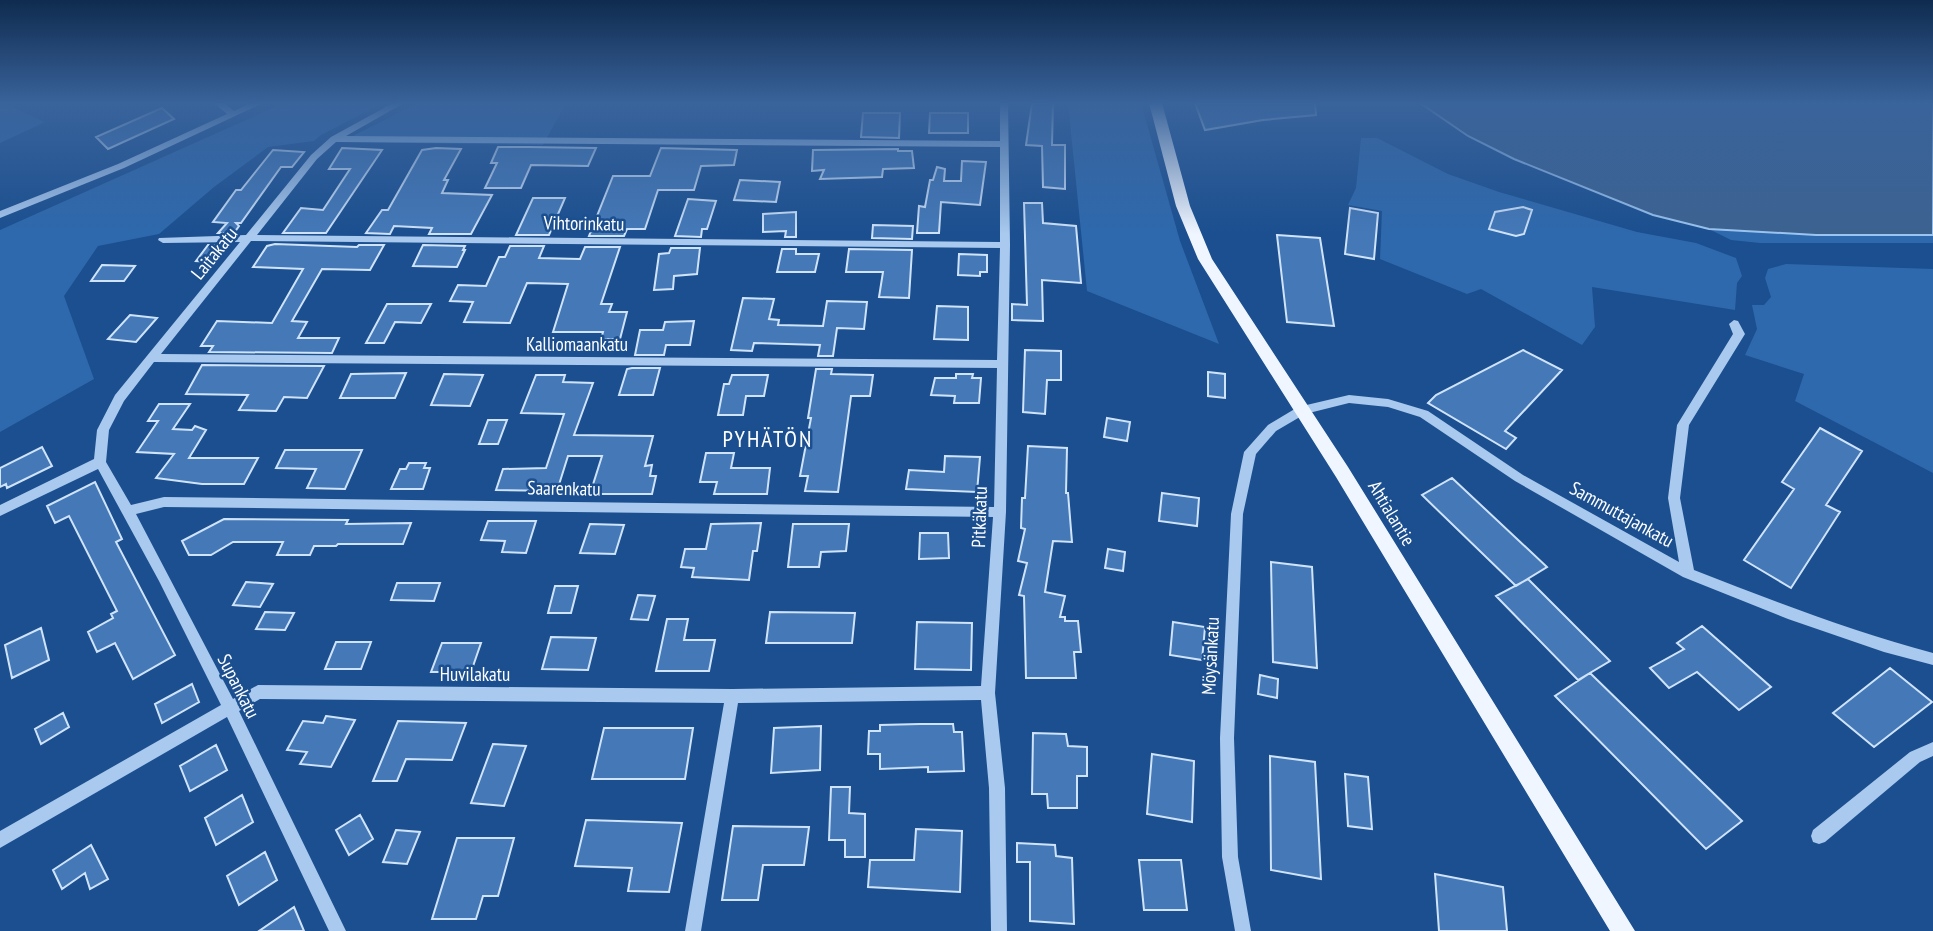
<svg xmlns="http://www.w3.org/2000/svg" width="1933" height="931" font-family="'PT Sans Narrow',sans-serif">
  <rect width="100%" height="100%" fill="#1b4f8f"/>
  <path fill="#2e69ad" d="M0 103H3L45 122 0 143Z
    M284 103H383L321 135 314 141 268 147 214 187 159 234 98 246 64 296 94 379 0 432V230Z
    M418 103H566L543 145 341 142Z
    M1068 103H1141L1180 241 1219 344 1087 291Z
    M1361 138H1377L1448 174 1499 192 1637 232 1696 243 1736 258 1742 276 1737 283 1735 310 1592 287 1595 327 1582 345 1481 289 1467 294 1380 259 1382 211 1348 205 1356 188Z
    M1709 229 1816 235H1933V243H1760L1731 240Z
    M1786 264 1933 269V473L1795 401 1804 374 1745 355 1757 329 1752 305H1764L1771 297 1765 278 1768 269Z"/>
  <path fill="#3c6290" stroke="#9cc4f0" stroke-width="2" d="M1420 103H1933V235H1816L1709 229 1653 215 1514 159 1468 136Z"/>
  <path fill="#4478b7" stroke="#cfe3fa" stroke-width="2" d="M1032 103H1053L1052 145H1065V189L1043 187 1042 146 1026 145Z
    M1195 103H1315L1316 115 1263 120 1205 130Z
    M162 108 174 119 108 149 96 137Z
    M863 113H900L899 138 861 137Z
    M930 113H968V133H929Z
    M498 147H529L596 148 588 166 531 165 521 188H485L497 163H491Z
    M342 148 382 150 326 233H283L301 208 323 210 350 169H329Z
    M436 148 461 149 444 180H448L442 193 492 195 471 234H429L432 228 394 226 390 234 366 233 382 210H388L422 150Z
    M661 148 737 150 734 165 701 166 694 190H658L645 229H627L624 236H589L613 176H650Z
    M898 149V151H912L914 168 883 169 882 177 820 179 824 170 812 171 813 150Z
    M273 150 304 152 292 167H281L241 223H236L239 226 234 233H218L227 223 213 222 236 190H241Z
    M962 161 986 162 980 205 941 202 939 233H917L919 206 925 207 930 180H933L937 167 945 169 944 181H961Z
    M740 180 780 182 776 202 734 200Z
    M533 198H565L549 235H516Z
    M688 199 716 201 707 229H702L701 237 675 236Z
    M1024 203H1042L1043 223 1076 226 1081 283 1042 280 1043 321 1012 320V304L1027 305Z
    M1523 207 1532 210 1524 234 1516 236 1489 229 1495 212Z
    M1350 208 1378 213 1374 259 1345 254Z
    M796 212V237H785L786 231 763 232V214Z
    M873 225 913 226 912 239 872 238Z
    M1277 235 1320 238 1334 326 1287 322Z
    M275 244 357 247 359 245H384L370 270 322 269 292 321 307 322 298 338H339L332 353 209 352 213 346H201L217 321 272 323 303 269 253 267 267 246Z
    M208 245H226L214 262 196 261Z
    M423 245 465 246 463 250H465L457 267 413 266Z
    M510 246H544L539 258 580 259 585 247H620L601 304H612L609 312H627L620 339H601L603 332H553L568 284 527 283 510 323 464 322 473 302 450 301 458 285 486 286 499 257H505Z
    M671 248H700L697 274 674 276 673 289 654 290 659 254 669 253Z
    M782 249H796V254H819L815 272H777Z
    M849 249 912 250 909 298 879 297 883 272H846Z
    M959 254 987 255V272H980V276L958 275Z
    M102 265 135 266 124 281H91Z
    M743 298 774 299 769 319 779 320 778 325 823 326 827 301 867 302 864 329 837 328 833 356H818L820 345 754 343 752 351 731 350Z
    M387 304H431L421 323 395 322 384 343H366Z
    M937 306 968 307V340L934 339Z
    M130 315 157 318 136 342 108 339Z
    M694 321 690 345H666L664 355H635L640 330H663L665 322Z
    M1025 350 1061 351V380H1047L1045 414 1023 412Z
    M1523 350 1562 370 1505 431 1516 438 1506 449 1428 403 1436 395Z
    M202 365 324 366 307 398 284 397 276 411 239 410 248 395 186 394Z
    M632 368H660L653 395H619L627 369Z
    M816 369H832L831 374 873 375 870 396H851L838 492 805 491 808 476H800L811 418H808Z
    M1208 372 1225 374V398L1208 396Z
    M406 373 395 398H340L351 374Z
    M444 374 483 375 470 406 431 405Z
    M956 374H973L972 378H981L979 403H954L955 396 931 395 935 378H956Z
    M536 375H565L563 382 593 383 574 435 653 436 645 466 652 465 650 476H656L652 494H590L602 456H568L557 491 496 490 503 469 546 468 564 414 521 413Z
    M732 375H768L764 396H746L743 415H718L724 384H729Z
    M159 404H190L173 429 192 430 195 426 206 430 189 458H258L244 484H202L156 478 174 454 137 452 158 421H148Z
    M1107 418 1130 422 1127 441 1104 437Z
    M488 420H507L498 444H479Z
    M1820 428 1862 451 1826 505 1840 512 1791 588 1744 560 1794 489 1782 482Z
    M1028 446 1067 448 1066 493H1068L1072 542 1053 541 1045 592 1065 596 1060 617H1065V621H1078L1081 652H1074L1076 678H1026L1024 596 1019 595 1027 563 1018 561 1025 529 1021 528 1022 498H1025Z
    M42 447 52 466 7 488 6 484 0 487V468Z
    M285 450H362L345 489 307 488 316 469 276 468Z
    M706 453H734L731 468H770L767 494H714L717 482H700Z
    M945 456 980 457 977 492 906 489 909 470 944 472Z
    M409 463H426L424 468H430L423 489H391L400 469H406Z
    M1452 478 1547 567 1516 586 1422 495Z
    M95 482 122 539 116 542 175 655 133 679 115 643 97 652 88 632 113 618 111 614 117 611 69 516 55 523 47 506Z
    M1162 493 1199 498 1197 526 1159 521Z
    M224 519 348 520 346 524 411 523 403 544H338L336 546H314L310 555H277L283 542H233L211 555H189L182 541Z
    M488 521H536L526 553 502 552 505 541 481 540Z
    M761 523 757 551H753L749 580 692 577 694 568 681 567 685 549H706L711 524Z
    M590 524 624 525 615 554 580 553Z
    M793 524H849L846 551 821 552 819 567H788Z
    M920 533H948L949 558 919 559Z
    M1108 549 1125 552 1123 571 1105 568Z
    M1271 562 1312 567 1317 668 1273 662Z
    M1528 579 1610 661 1578 680 1496 596Z
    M246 582 273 584 260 607 233 605Z
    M397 583H440L434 601 391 600Z
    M555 586H578L571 613H548Z
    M638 595 655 596 648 620 631 619Z
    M265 612 294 613 285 630 256 629Z
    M770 612 855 613 852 643H766Z
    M667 619H688L684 640H715L709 671H656Z
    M917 622 972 623 971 670 915 669Z
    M1173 622 1205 627 1202 660 1170 655Z
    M1702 626 1771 687 1739 710 1697 672 1669 688 1650 668 1684 649 1677 643Z
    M41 628 49 660 12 678 5 645Z
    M551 637 596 638 588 670 542 669Z
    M336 642H371L361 669H325Z
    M442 643H481L471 672H431Z
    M1890 668 1932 702 1874 747 1833 713Z
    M1590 673 1742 821 1706 849 1555 696Z
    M1260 675 1278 679 1277 698 1258 694Z
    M192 684 199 702 162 723 155 704Z
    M63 713 69 727 41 744 35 729Z
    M326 716 355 720 331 767 300 764 307 752 287 750 303 721 323 723Z
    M398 721 466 723 452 760 406 759 397 781H373Z
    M920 724H953L954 732H962L964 771 928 772V767L880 769V754H868L869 731H880V725Z
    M821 726 820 770 771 773 774 728Z
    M604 728H693L685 779H592Z
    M1033 733 1066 734 1068 746 1087 747V776H1077V808H1048L1047 794H1032Z
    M493 744 526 746 504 806 471 803Z
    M216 745 227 770 190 791 180 766Z
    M1152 754 1194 761 1192 822 1147 814Z
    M1270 756 1315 762 1321 879 1271 870Z
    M1345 774 1368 777 1372 829 1348 826Z
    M831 787H850L849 813 865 814V857H845V840H829Z
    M242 795 253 822 216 845 205 818Z
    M360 815 373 839 349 855 336 830Z
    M586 820 682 823 669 892 628 891 632 868 575 866Z
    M733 826 809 827 804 865H763L758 900H722Z
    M916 829 962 831 960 892 868 887 870 860H914Z
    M396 830 420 832 407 864 383 862Z
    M457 838H514L498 896H483L476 919H432Z
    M1017 843 1055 845 1056 856 1072 858 1074 924 1030 921V862H1017Z
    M91 845 108 879 90 889 85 873 62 889 53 870Z
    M265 852 277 880 239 905 227 876Z
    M1139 860H1181L1187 910H1144Z
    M1435 874 1503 887 1507 931H1439Z
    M294 907 304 931H259Z"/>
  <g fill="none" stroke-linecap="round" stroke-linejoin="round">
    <path fill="#a9c9ee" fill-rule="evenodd" d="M214 103H224L234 111 251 103H263L124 168 0 218V211L118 164 227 114Z
      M393 103H404L346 136 1000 141V103H1008L1010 245 1006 512 995 693 1005 788 1007 931H991L989 788 981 700 738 703 701 931H685L724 703 260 699 239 711 346 931H329L227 717 0 848V831L221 705 159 581 98 469 0 516V505L94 459 97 430 115 395 240 242 163 243 158 240 159 238 246 235 311 155 331 137ZM336 142 1000 147V242L257 235 317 159ZM251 241 1000 248 997 360 161 354ZM154 362 997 368 994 507 164 497 131 505 106 462 109 430 124 401ZM164 507 993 517 981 686 732 689 258 685 233 699 136 514Z
      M1734 320 1738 321 1745 334 1689 425 1680 498 1694 570C1773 601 1851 631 1933 653V665L1884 652 1788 619 1683 577 1515 481 1420 417 1388 407 1349 403 1305 414 1276 431 1256 454 1243 514 1234 738 1238 857 1251 931H1235L1222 857 1220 738 1231 514 1244 452 1268 425 1298 407 1349 395 1388 399 1428 411 1523 475 1679 562 1668 498 1677 425 1733 334 1729 324Z
      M1933 742V756L1920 762 1825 842 1819 844 1813 842 1811 836 1813 830 1910 752Z"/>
    <path fill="#f0f6ff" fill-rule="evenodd" d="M1149 103H1162L1190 206 1212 259 1348 467 1635 931H1610L1336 477 1198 259 1176 206Z"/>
  </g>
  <linearGradient id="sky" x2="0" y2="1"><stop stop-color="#0f2b4f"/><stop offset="0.44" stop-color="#39639b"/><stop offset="1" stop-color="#39639b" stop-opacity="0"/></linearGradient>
  <rect width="1933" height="234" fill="url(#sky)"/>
  <g text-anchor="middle" stroke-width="5" stroke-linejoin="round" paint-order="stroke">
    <g font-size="19" fill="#fff" stroke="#1b4f8f">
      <text transform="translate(584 223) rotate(1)" y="7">Vihtorinkatu</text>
      <text transform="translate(214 253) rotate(-51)" y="7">Laitakatu</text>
      <text x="577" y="351">Kalliomaankatu</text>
      <text transform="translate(564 488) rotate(1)" y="7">Saarenkatu</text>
      <text transform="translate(1392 513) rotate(59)" y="7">Ahtialantie</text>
      <text transform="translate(1622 514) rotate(29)" y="7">Sammuttajankatu</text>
      <text transform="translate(979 517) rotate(-88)" y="7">Pitkäkatu</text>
      <text transform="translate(1210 656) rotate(-87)" y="7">Möysänkatu</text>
      <text x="475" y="681">Huvilakatu</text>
      <text transform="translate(239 686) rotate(63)" y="7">Supankatu</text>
    </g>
    <g font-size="23" letter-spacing="2" fill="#fff" stroke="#1b4f8f">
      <text x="768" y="447">PYHÄTÖN</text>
    </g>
  </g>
</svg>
